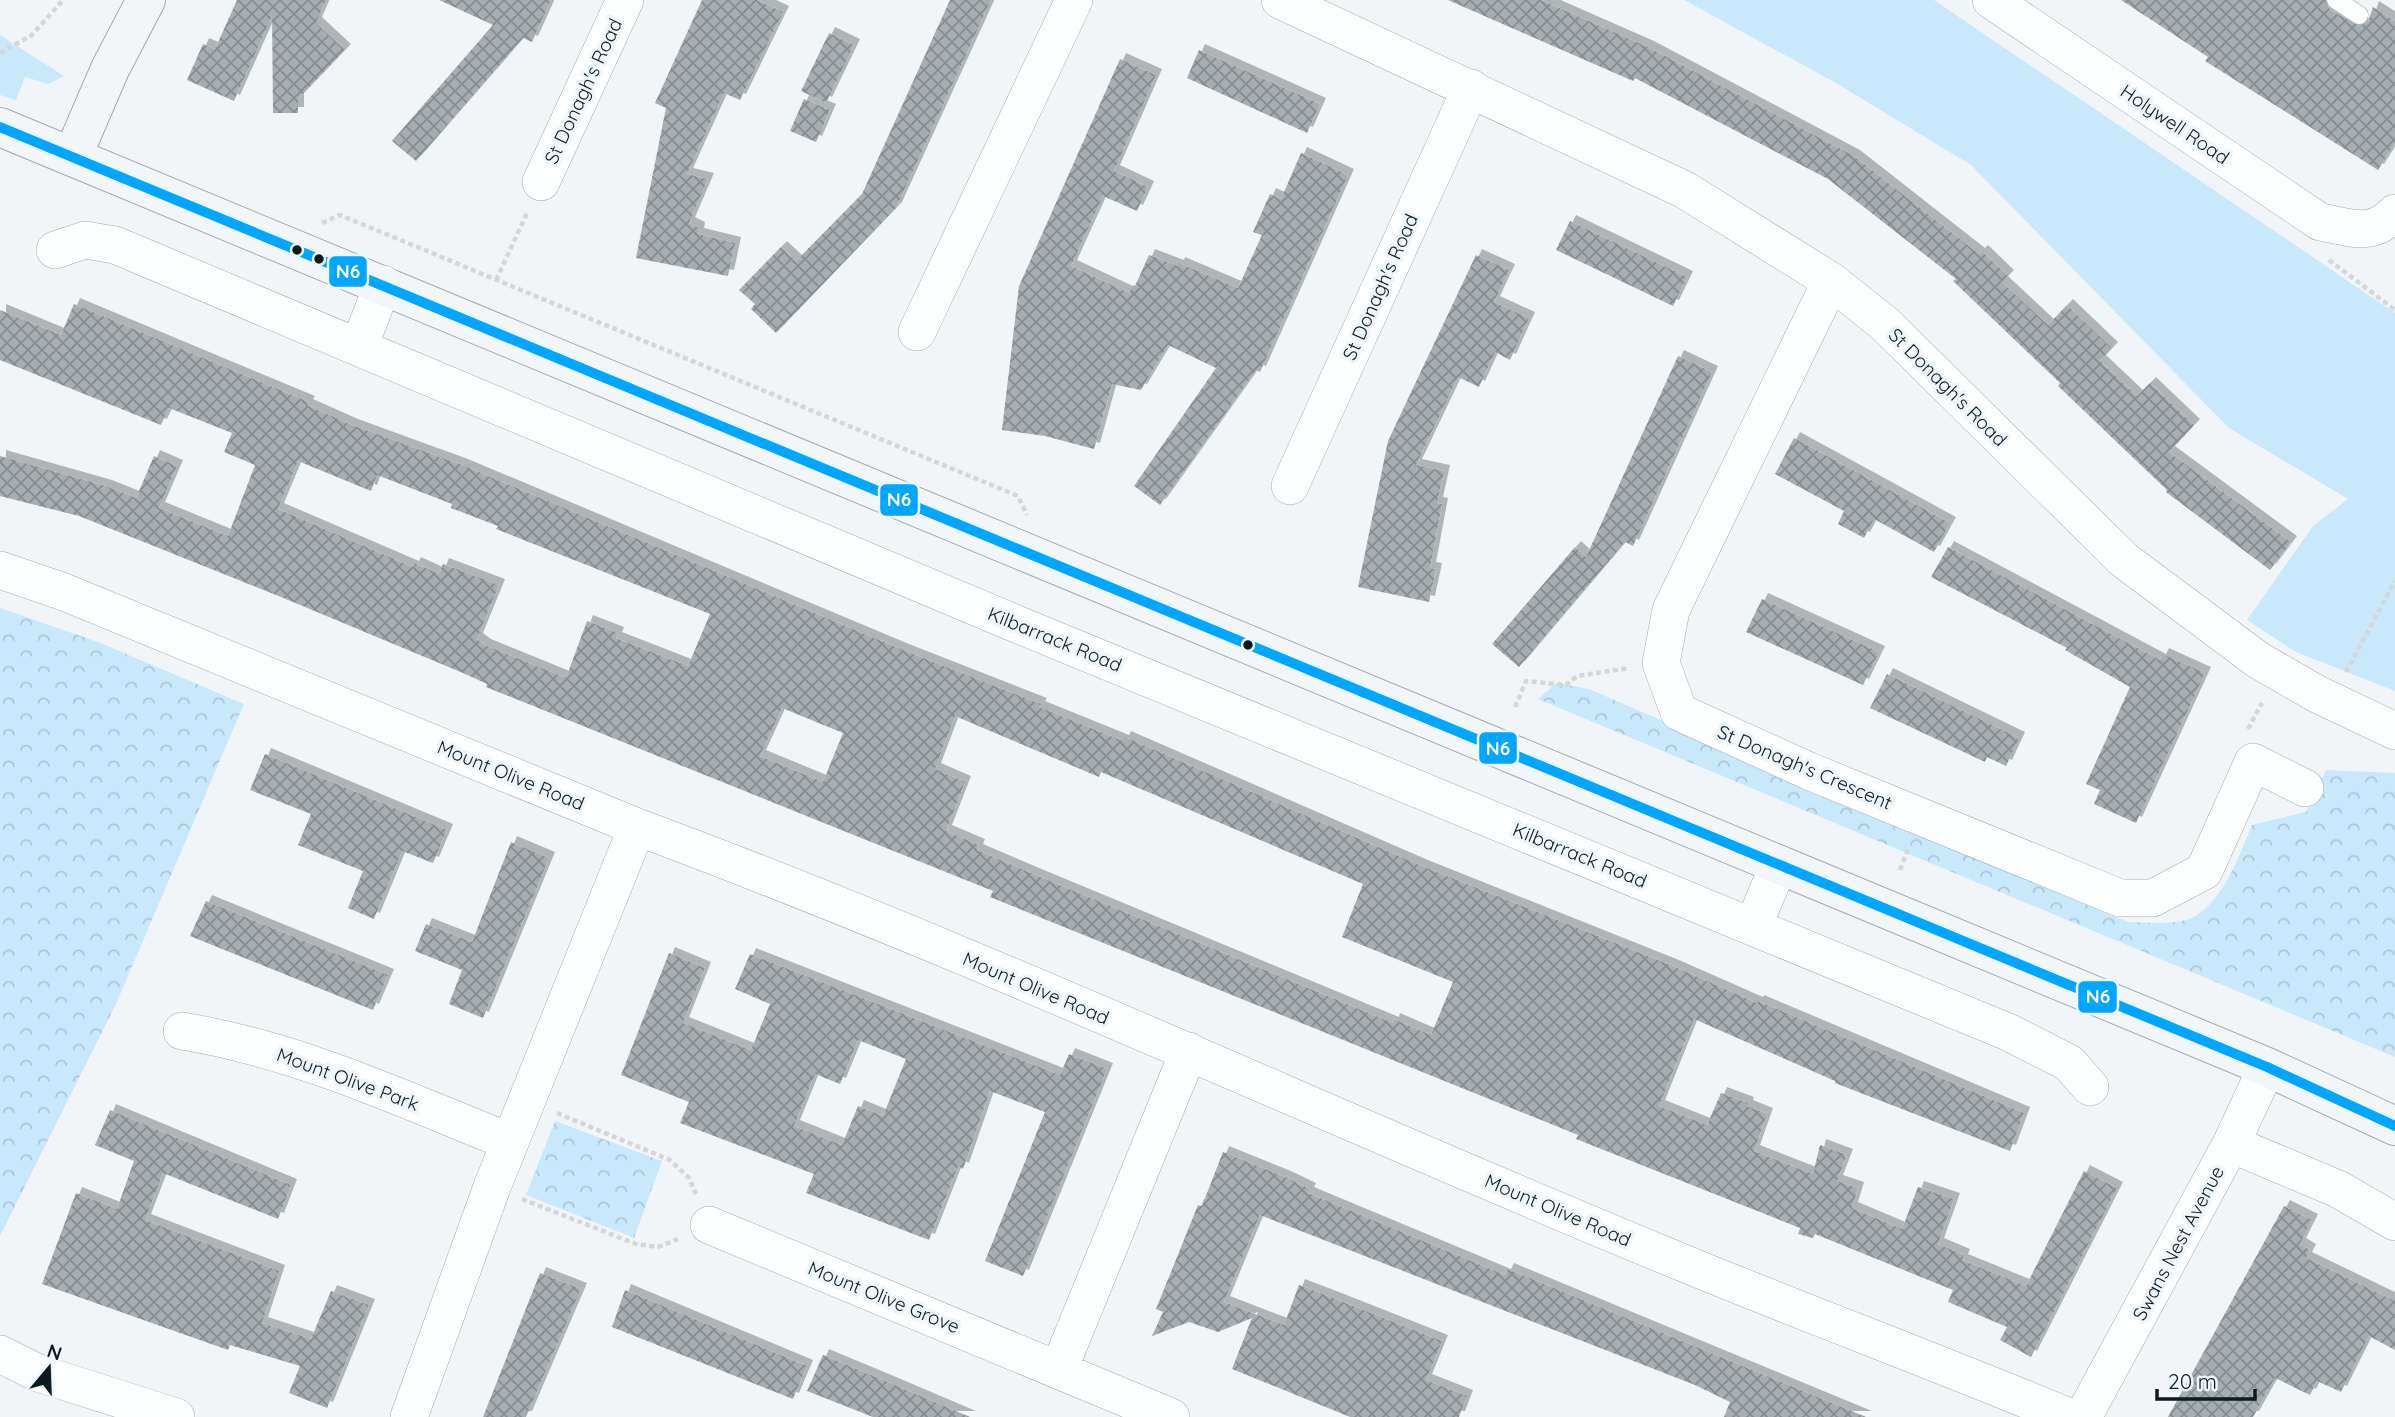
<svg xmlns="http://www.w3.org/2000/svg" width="2395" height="1417" font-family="Quicksand,sans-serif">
  <defs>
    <pattern id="park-crowns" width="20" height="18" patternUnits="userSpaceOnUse" patternTransform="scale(1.75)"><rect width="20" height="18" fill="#c8e8fb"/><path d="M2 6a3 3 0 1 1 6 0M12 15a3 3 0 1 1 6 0" fill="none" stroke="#abc6d7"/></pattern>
    <pattern id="building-cross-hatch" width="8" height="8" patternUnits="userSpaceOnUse" patternTransform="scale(1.75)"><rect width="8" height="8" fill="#a7aeb2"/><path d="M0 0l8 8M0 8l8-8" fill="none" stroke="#868d90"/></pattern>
    <filter id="shadow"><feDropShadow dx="6" dy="-6" stdDeviation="0" flood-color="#0004"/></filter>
  </defs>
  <rect width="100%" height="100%" fill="#f2f5f7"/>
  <path fill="#c8e8fb" d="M1684 0H1934L2395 313V691L2296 652 2247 620 2313 526 2348 499 2229 428 1971 165 1836 83Z
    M0 35 64 76 48 84 25 77 16 100 0 95Z"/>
  <path fill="url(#park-crowns)" d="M0 608 98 642 244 704 116 1004 0 1236Z
    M1556 683 1589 689 2128 922C2146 922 2173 925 2189 919 2221 908 2240 853 2252 825L2306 812 2326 770 2395 773V1057L1538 699Z
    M555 1121 662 1161 634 1238 526 1195Z"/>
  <path fill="url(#building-cross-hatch)" fill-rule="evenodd" filter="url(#shadow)" d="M237 0H326L316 23 345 50 298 99V113H273L272 16 234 101 187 80 203 44 215 49Z
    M439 0H551L532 42 523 38 416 161 392 141 493 25Z
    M702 0H757L783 12 740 100 724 93 687 174 708 179 689 223 699 228 698 234 735 243 728 276 636 258 666 108 655 103Z
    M950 0H991L896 208 776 333 751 309 755 304 739 290 781 247 796 261 862 194Z
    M1448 0H1541L1648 47 1854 156 1979 254 1982 251 2008 276 2002 282 2048 325 2067 305 2112 348 2100 361 2137 396 2150 383 2194 425 2169 452 2291 542 2270 570 2166 492 2167 490 2058 386 2060 383 1953 281 1956 279 1828 179 1635 78 1633 81Z
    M2121 0H2325L2330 10 2359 26 2368 22 2373 7 2395 21V143L2378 170 2205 61 2208 57Z
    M829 33 854 45 826 103 801 91Z
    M1199 50 1320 104 1307 133 1187 78Z
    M1120 59 1156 75 1114 171 1148 187 1137 211 1103 196 1071 266 1129 293 1133 285 1135 286 1149 255 1178 266 1179 263 1238 288 1262 235 1253 232 1270 194 1281 199 1301 153 1348 175 1260 372 1256 370 1160 505 1134 486 1216 368 1168 345 1141 390 1112 384 1094 449 1045 436 1002 430 1019 286Z
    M804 99 830 110 816 142 790 131Z
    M1570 221 1687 277 1673 306 1556 250Z
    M1476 255 1509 270 1494 302 1529 318 1510 360 1495 352 1479 387 1458 377 1416 465 1444 471 1437 503 1442 504 1430 568 1436 569 1429 602 1358 587 1388 441Z
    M74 304 309 402 307 405 352 425 462 465 903 650 1041 704 1039 707 1123 741 1125 737 1422 866 1673 966 1757 1003 1758 1001 2024 1113 2010 1151 1835 1083V1081L1694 1019 1659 1106 1707 1125 1721 1093 1748 1103 1747 1106 1767 1114 1754 1151 1813 1174 1820 1145 1847 1155 1837 1181 1858 1188 1852 1208 1902 1229 1918 1187 1954 1199 1938 1244 1964 1255 1962 1260 2026 1286 2084 1171 2117 1188 2031 1357 2000 1340 2007 1327 1948 1302 1953 1290 1815 1234 1813 1238 1798 1234 1800 1228 1576 1139 1578 1135 990 897 993 891 486 687 487 684 463 673 281 597 79 516 0 496V456L106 486 136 498 154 456 177 466 159 508 228 536 255 465 224 452 232 433 169 408 161 425 0 360V310L61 335ZM298 461 371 491 377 475 452 504 451 508 498 526 496 529 710 614 688 666 616 638 618 633 587 621 566 678 485 645 477 639 499 585 443 564 439 574 415 563 413 567 278 509ZM782 708 843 733 823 782 760 756ZM955 716 1099 777 1101 772 1363 884 1342 937 1453 982 1431 1035 1394 1019 1393 1023 1038 876 977 850 979 845 946 831 965 782 935 769Z
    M1678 356 1712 372 1633 546 1625 542 1519 667 1492 644 1575 547 1586 557Z
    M1794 438 1950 523 1934 552 1874 519 1864 538 1838 524 1844 511 1775 474Z
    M1948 547 2160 660 2163 654 2205 673 2136 823 2094 804 2100 790 2086 784 2130 687 2065 650 2067 648 1931 577Z
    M1762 599 1879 652 1863 685 1746 632Z
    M1887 674 2019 738 2006 766 1987 757 1985 762 1870 708Z
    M265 754 447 830 433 863 402 851 374 919 348 908 363 871 298 845 311 814 250 790Z
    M511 842 549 858 483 1018 449 1004 462 970 415 951 426 924 472 942Z
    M206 901 388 975 373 1010 190 936Z
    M669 953 705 968 683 1023 751 1050 770 1004 735 989 750 954 1060 1075 1069 1054 1107 1069 1023 1276 985 1261 1045 1112 990 1091 963 1169 958 1166 929 1240 806 1193 814 1174 680 1123 689 1102 621 1075ZM858 1040 906 1059 883 1116 858 1106 842 1145 794 1126 815 1074 840 1084Z
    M110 1110 291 1185 278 1219 163 1173 145 1220 279 1271 262 1323 311 1339 331 1291 369 1305 327 1408 289 1393 300 1366 230 1345 228 1350 42 1284 76 1193 117 1209 134 1161 95 1145Z
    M1223 1152 1285 1177 1310 1189 1308 1193 1505 1275 1508 1269 1866 1417H1724L1730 1402 1695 1385 1260 1215 1224 1302 1284 1325 1299 1285 1333 1298 1442 1341 1426 1380 1467 1396 1459 1417H1350L1232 1369 1252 1318 1218 1332 1189 1322 1152 1336 1163 1312 1156 1309 1198 1205 1202 1206Z
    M2284 1206 2312 1220 2300 1244 2310 1250 2306 1258 2395 1301V1350L2369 1336 2341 1392 2317 1381 2310 1395 2275 1378 2253 1417H2168Z
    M540 1273 581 1289 526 1417H483Z
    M625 1290 807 1366 793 1399 612 1327Z
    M823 1355 883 1380 970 1417H873L807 1391Z"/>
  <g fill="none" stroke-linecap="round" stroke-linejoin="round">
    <g stroke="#a3abaf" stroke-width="19">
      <path id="lane" d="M2336 0 2359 15"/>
    </g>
    <g stroke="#a3abaf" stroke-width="38">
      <path id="street" d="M1280 0 1685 190 1831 281 1885 324 2124 560 2258 660 2317 694 2395 731
        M1991 0 2320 222C2351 227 2371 238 2395 213
        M541 182 625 0
        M55 250 85 240 115 245 1014 623 2008 1032 2069 1063 2090 1087
        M1831 281 1671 610 1661 663 1679 712 1809 771 2120 898H2153L2204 871 2253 762 2305 788
        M917 332 1074 0
        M359 347 383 284
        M1290 486 1471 88
        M0 570 64 592 637 827C985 956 1321 1114 1664 1255 1798 1311 1935 1361 2069 1417
        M1753 927 1779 864
        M182 1031C298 1050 403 1099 510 1142
        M2231 1144 2338 1189 2395 1222
        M709 1225 1171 1417
        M0 1354 38 1373 176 1417
        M1059 1369 1189 1051
        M409 1417 492 1187 637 827
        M2083 1417 2231 1144 2267 1067"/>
    </g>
    <g stroke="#a3abaf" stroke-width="40">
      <path id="secondary" d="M0 127 2267 1067 2395 1126
        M73 155 110 69 146 0"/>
    </g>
    <path stroke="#d4d6d7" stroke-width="4.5" stroke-dasharray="5 3.5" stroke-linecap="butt" d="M0 53 32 35 63 0
      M322 223 340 215 1018 496 1027 515
      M2329 260 2395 310
      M496 280 528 211
      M2346 672 2395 581
      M1515 707 1526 681 1566 685 1577 676 1629 668
      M2248 729 2262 703
      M1900 870 1908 849
      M557 1113 670 1160 689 1178 696 1194
      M522 1199 636 1244 658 1247 678 1239"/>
    <use href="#lane" stroke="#fdfefe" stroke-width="18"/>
    <use href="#street" stroke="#fdfefe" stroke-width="37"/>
    <use href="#secondary" stroke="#f2f6f9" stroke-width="38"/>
    <g stroke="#eff6fa" stroke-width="16">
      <path id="bus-1" d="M0 127 2267 1067 2395 1126"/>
    </g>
    <use href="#bus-1" stroke="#00a6ff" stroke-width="10"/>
  </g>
  <g fill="#0e1a21" stroke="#eff6fa" stroke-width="2.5">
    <circle cx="297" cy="250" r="6"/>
    <circle cx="319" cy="259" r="6"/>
    <circle cx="1248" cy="645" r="6"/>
  </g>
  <g text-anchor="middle" stroke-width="7" stroke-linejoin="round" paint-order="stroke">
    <g font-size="19" fill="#0e1a21" stroke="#eff6fa">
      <text transform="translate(583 91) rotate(-65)" y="7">St Donagh's Road</text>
      <text transform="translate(2175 124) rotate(34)" y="7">Holywell Road</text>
      <text transform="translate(1380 287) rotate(-66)" y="7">St Donagh's Road</text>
      <text transform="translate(1948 387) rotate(45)" y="7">St Donagh's Road</text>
      <text transform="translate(1055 639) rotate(22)" y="7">Kilbarrack Road</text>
      <text transform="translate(1805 767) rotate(23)" y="7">St Donagh's Crescent</text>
      <text transform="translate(511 775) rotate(22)" y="7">Mount Olive Road</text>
      <text transform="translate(1580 855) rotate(22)" y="7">Kilbarrack Road</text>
      <text transform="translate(1036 988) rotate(23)" y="7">Mount Olive Road</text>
      <text transform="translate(348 1079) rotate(20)" y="7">Mount Olive Park</text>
      <text transform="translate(1558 1210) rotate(23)" y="7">Mount Olive Road</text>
      <text transform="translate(2178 1243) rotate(-62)" y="7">Swans Nest Avenue</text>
      <text transform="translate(884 1297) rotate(22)" y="7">Mount Olive Grove</text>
    </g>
  </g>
  <g stroke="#eff6fa" stroke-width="2.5">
    <rect x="328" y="255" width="40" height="33" rx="7" fill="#00a6ff"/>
    <rect x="879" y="483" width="40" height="34" rx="7" fill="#00a6ff"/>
    <rect x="1478" y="731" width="40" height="34" rx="7" fill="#00a6ff"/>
    <rect x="2077" y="980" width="41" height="34" rx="7" fill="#00a6ff"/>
  </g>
  <g font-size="19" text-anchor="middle" font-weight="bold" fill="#fff">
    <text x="348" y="278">N6</text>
    <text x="899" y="506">N6</text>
    <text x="1498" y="755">N6</text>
    <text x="2098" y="1003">N6</text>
  </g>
  <g transform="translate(49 1368) rotate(19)" stroke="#eff6fa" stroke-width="5" paint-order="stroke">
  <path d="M0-5L12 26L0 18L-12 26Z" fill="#0e1a21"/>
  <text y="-10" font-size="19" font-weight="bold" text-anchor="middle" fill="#0e1a21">N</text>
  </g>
  <path d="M2157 1389v10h98v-10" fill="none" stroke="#0e1a21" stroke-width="3.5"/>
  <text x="2168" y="1389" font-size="21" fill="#0e1a21" stroke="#eff6fa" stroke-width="5" paint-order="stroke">20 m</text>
</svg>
